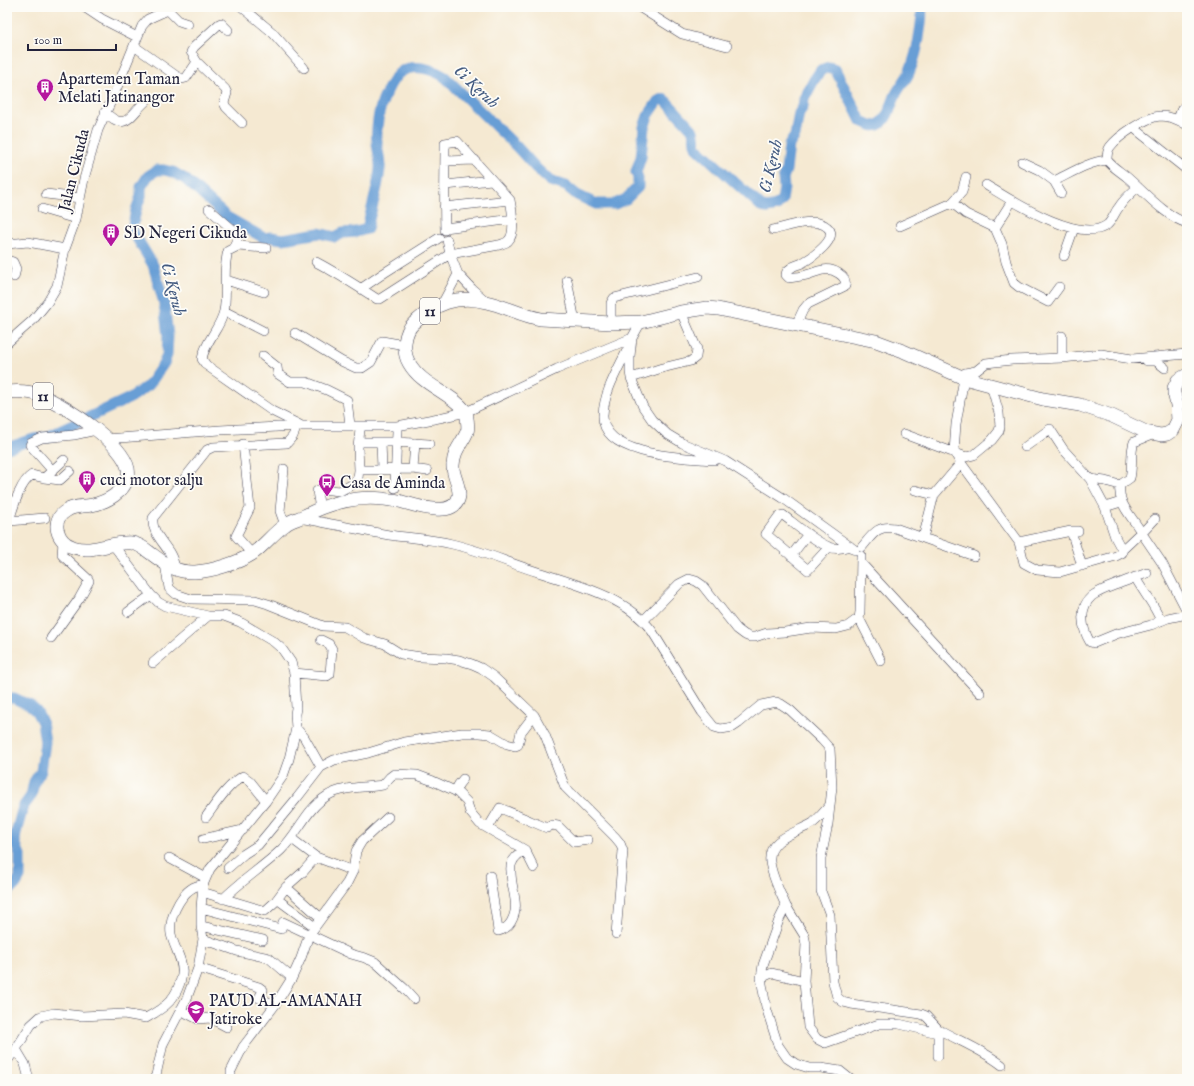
<svg xmlns="http://www.w3.org/2000/svg" width="1194" height="1086" font-family="'IM FELL English',serif">
  <rect width="100%" height="100%" fill="#fdfcf7"/>
  <filter id="ink" filterUnits="userSpaceOnUse"><feTurbulence type="fractalNoise" baseFrequency=".025" numOctaves="2"/><feDisplacementMap in="SourceGraphic" scale="8" xChannelSelector="R" yChannelSelector="G"/><feConvolveMatrix kernelMatrix="1 2 1 2 8 2 1 2 1" color-interpolation-filters="sRGB"/></filter>
  <filter id="wash" filterUnits="userSpaceOnUse"><feTurbulence type="fractalNoise" baseFrequency=".012" numOctaves="4" result="noise"/><feDisplacementMap in="SourceGraphic" scale="16" xChannelSelector="R" yChannelSelector="G"/><feGaussianBlur stdDeviation="0.9" result="paint"/><feColorMatrix in="noise" values="0 0 0 0 0 0 0 0 0 0 0 0 0 0 0 0 0 1.4 0 .05"/><feComposite in="paint" operator="in"/></filter>
  <g filter="url(#wash)">
    <rect width="100%" height="100%" fill="#f5e9d2"/>
    <g fill="none" stroke-linecap="round" stroke-linejoin="round">
      <path stroke="#689ed5" stroke-width="11" d="M7 448 34 439 47 437 130 398 149 385 164 363 167 355 168 336 164 303 153 265 132 230 136 210 141 196V187L148 176 157 170H164L173 172 185 179 227 217 264 238 271 237 283 239 319 233 335 237 343 233 356 232 367 229C371 209 378 189 380 169 381 159 377 151 377 141 376 134 377 126 378 120 379 107 391 77 402 71 415 63 434 70 445 77L517 147 536 168 550 181 566 186 577 195 596 204H615L626 199 638 187V178L636 172 641 157 644 127 648 116 658 101 663 99 667 102 692 129C696 136 693 142 697 148L762 207 767 208 777 206 782 200 784 188 783 178 786 170 789 145 795 136 799 113 803 107 804 99 814 80 821 70 829 67 835 69 861 121C867 122 871 128 878 125 888 121 892 102 896 94 900 86 906 80 909 73 915 59 918 46 920 31 921 23 923 15 921 7
        M7 698H14L29 705 36 711 42 722 45 742 41 771 34 782 31 796 23 807 16 833 15 842 20 855V877L16 884 7 893"/>
    </g>
  </g>
  <g filter="url(#ink)">
    <g fill="none" stroke-linecap="round" stroke-linejoin="round">
      <g stroke="#424052" stroke-width="10">
        <path id="minor" d="M84 7 102 19 137 37
          M242 7 272 32 304 68
          M639 7 682 34 727 46
          M168 10 179 21 188 24
          M134 46 175 75 182 79 186 78 197 62 191 52 194 47 219 24 221 23 228 30
          M197 62 225 89 227 93 224 103 226 107 242 123
          M105 112C126 133 130 115 146 101
          M1179 120C1179 114 1181 108 1187 105
          M1187 125C1179 120 1170 116 1160 116 1146 117 1118 136 1110 147 1107 151 1107 155 1107 160 1112 167 1121 172 1128 178 1144 192 1166 217 1187 223
          M1134 128 1187 170
          M445 161 475 160
          M1022 162 1039 170 1054 181C1071 173 1088 162 1107 160
          M1054 181 1061 193
          M446 185 491 180
          M986 185C1011 200 1079 245 1107 225 1113 220 1114 213 1119 207 1124 199 1131 193 1138 187
          M46 194 80 198
          M952 203 962 192 966 177
          M444 207 510 200
          M42 209 76 219
          M209 209 239 235 233 248
          M900 226 952 203 966 214 995 228 1002 244 1006 262 1014 283 1019 287 1048 302 1059 287
          M445 228 513 219
          M995 228 1012 201
          M773 230C787 227 814 216 827 227 841 238 811 258 802 263 798 265 794 265 791 268 788 270 786 271 786 275L789 278C793 277 798 277 802 276 809 275 816 271 823 270 833 268 848 276 845 286L808 304 803 310 796 325
          M7 244 28 242 65 249
          M266 248 238 246 228 251C222 271 228 291 224 311 220 329 205 341 202 359L206 365 272 411 300 425
          M1064 256 1074 228
          M7 260 13 262 16 269 14 277
          M316 262C337 273 357 286 377 299H380L450 254 499 245C502 244 506 243 508 241 516 234 512 209 510 200L457 141 445 143C445 172 444 201 445 230
          M458 274 472 289 487 302
          M226 280 264 292
          M567 280 575 321
          M362 288 384 273 439 238
          M442 304 458 274 450 254 447 240
          M224 311 263 331
          M641 322 632 338 630 356V372L631 378 643 407 652 420 667 434 682 443 725 461 783 498 855 550
          M611 323V303L614 298 698 277
          M295 333 341 361 356 368H362L371 362 382 341 405 345
          M1062 336V358
          M7 343 33 320 47 303 57 286 65 249 76 219 84 179 98 130 113 97 142 26 148 19 168 10 170 7
          M629 346C619 368 604 391 603 415 601 457 687 458 715 460
          M263 356 277 367 278 374 290 382H306L327 390 347 400 350 425
          M1147 361H1156L1165 368
          M961 377 965 373 976 371 986 363 1012 360 1062 358 1101 354 1132 359 1187 354
          M631 378 662 368 691 361 696 357 697 349 681 312
          M964 378 956 424 954 452 961 463 1019 542 1071 531
          M904 434 966 457 974 455 992 440 999 431 1000 427 999 413 991 385
          M107 439 220 430 297 426H397L439 418 466 412 557 369 632 338
          M359 442H397L429 444
          M381 442 382 469
          M243 444 250 508 236 536 252 554
          M1025 447 1050 429 1063 449 1090 479 1105 507
          M284 469 280 511 285 525
          M413 469 415 443
          M52 470 30 445 31 443 42 438 74 435 96 430
          M359 470 413 469 427 471
          M44 478 60 480 70 471
          M1090 479 1105 481 1120 485
          M1120 485 1130 478C1133 466 1130 453 1134 442L1154 434
          M1120 485C1117 504 1132 516 1141 532
          M395 488 397 431
          M915 490 934 495 961 463
          M1121 502 1105 507 1115 537 1122 550 1141 532 1162 563 1187 611
          M320 509 317 491 321 489 340 491 353 484 358 478 359 470 358 447 360 430
          M45 518 9 521C13 508 20 482 32 475L44 478 64 460
          M299 518C329 523 359 530 389 535 410 538 431 539 452 544 483 551 511 564 541 573 581 586 626 597 652 631L702 712 714 727 721 729 733 727 739 723 761 705 776 702 781 704 790 710 822 740 830 749 832 787 828 824 821 858V891L830 915 833 982 837 997 843 1002 851 1004 921 1014 926 1016 938 1029V1056
          M1078 531H1071L1082 566
          M1142 533 1155 519
          M923 538 934 495
          M1019 542 1024 563 1037 570 1060 572 1116 556 1122 553V550
          M114 546 151 595 158 602 165 606 208 616H224L240 622 274 642 282 649 291 662 294 673 296 708 295 714 296 728 293 742 289 759 283 776 266 801 210 869 206 878 203 885 201 908V926L203 939 198 968 187 998 163 1044 156 1075 154 1079
          M829 547 808 570 766 534 779 516 783 515C796 525 814 541 829 547 836 550 843 548 850 546
          M862 547C873 534 877 525 895 528L974 556
          M791 556 808 534
          M861 563 980 693
          M165 564 169 588 176 594 191 599 255 600 268 604 323 626 345 627 364 638 385 644 401 654 421 657 446 658 459 660 472 664 481 668 494 677 534 715 521 732 518 745 515 746 507 744 490 734 480 733H462L404 742 368 753 334 760 321 767 297 798 258 845 244 854 228 868
          M176 570C174 564 173 558 169 552 163 542 151 531 153 518L207 450 213 447 287 443 293 436 297 426
          M1147 573C1136 577 1126 581 1115 585 1107 588 1099 591 1092 596 1078 608 1082 629 1090 642L1094 643 1116 634 1151 625 1168 618 1187 614
          M1135 577C1143 592 1155 605 1161 621
          M128 612 151 595
          M859 618 881 661
          M644 620 679 584 689 579 696 581 702 585 737 629 745 635 750 637H755L767 633 785 632 811 628 836 629 848 626 859 618 860 612 861 556
          M51 638 79 599 89 581 88 579 62 555 63 542
          M153 663 208 616
          M294 673 327 676 330 674 332 649 329 644 321 640
          M534 715 545 735 565 787 615 837 620 843 623 851 616 934
          M296 728 304 737 321 767
          M455 791 458 793 467 802 470 812 480 824 525 850 534 868
          M830 805C825 811 819 818 813 823 797 833 767 838 770 862 772 877 780 892 786 906L779 920 763 965 761 978 766 1007 778 1045 787 1058 796 1064 809 1068H821L840 1071 850 1079
          M206 817C217 802 227 786 243 776L250 781 266 801
          M488 828 500 808 547 828 552 825 558 826 574 842 588 840
          M203 839 243 830
          M292 839 316 857 353 871
          M316 857 303 872 286 887 321 918
          M169 858 206 878
          M490 876C492 895 496 913 498 931 504 930 508 927 511 922 521 905 511 891 511 872 511 870 510 866 512 863 514 857 520 853 525 850
          M202 892 265 911 275 902 286 887
          M223 899C241 881 263 867 281 850 298 834 306 809 327 796 343 786 365 788 383 785L390 777 394 774 417 775 433 781 455 791 459 784 463 779
          M277 899 315 927
          M786 906 804 935 806 944 804 981 808 1027 817 1039 825 1043 879 1024H899L938 1033
          M201 908 281 929 283 922 351 954 365 958 375 962 405 989 414 999
          M201 926 263 940
          M203 939 237 951 269 958 292 978
          M198 968 259 987 263 990 259 998 275 1005
          M761 978 772 973 804 981
          M180 1010 198 1019 210 1018 227 1027
          M938 1029C959 1041 983 1050 1002 1065
          M16 1049 25 1064 29 1079
          M7 1061 16 1049 31 1025 41 1016 54 1013 82 1016 124 1014 146 1018C166 1007 177 999 182 975 184 961 174 948 171 934 168 916 184 885 203 885
          M231 1079V1071L243 1047 275 1005 292 978 301 958 309 935 347 883 353 871 356 851 362 841 388 817"/>
      </g>
      <g stroke="#424052" stroke-width="14">
        <path id="highway" d="M7 392C19 391 30 391 42 396 64 405 135 449 128 477 124 492 107 502 92 505 83 507 74 505 66 511 50 520 57 542 73 547 92 554 113 541 132 543 138 544 144 548 149 552 164 563 175 573 195 572 212 571 238 563 252 554 264 546 273 533 285 525 291 520 299 519 306 515 330 503 357 496 383 499 388 500 394 500 399 501 414 505 455 520 459 496 460 485 452 475 453 465 454 449 462 444 467 432 469 427 467 418 466 412 451 392 422 386 409 363 402 351 404 332 414 323 435 304 457 294 486 302 505 306 522 316 541 319L611 323 641 322 681 312 707 308 718 309 876 341 903 351 964 378 1043 399 1080 405 1112 416 1146 432 1161 435 1167 434 1173 430 1178 420 1177 405 1174 393V388L1178 380 1187 375"/>
      </g>
      <use href="#minor" stroke="#fff" stroke-width="9"/>
      <use href="#highway" stroke="#fff" stroke-width="13"/>
    </g>
  </g>
  <defs>
    <g id="building-pin" transform="scale(0.9)"><path d="M0 17L-7.5 6A9.5 9.5 0 1 1 7.5 6Z" fill="#b5179e" stroke="#fdfcf7"/><path d="M-4-6H4V6H1V3H-1V6H-4ZM-2.5-4.3h1.7v1.8h-1.7ZM.8-4.3h1.7v1.8H.8ZM-2.5-1h1.7V.8h-1.7ZM.8-1h1.7V.8H.8Z" fill="#fff"/></g>
    <g id="bus-pin" transform="scale(0.9)"><path d="M0 17L-7.5 6A9.5 9.5 0 1 1 7.5 6Z" fill="#b5179e" stroke="#fdfcf7"/><path d="M-5-6H5V4H4V6H2V4H-2V6H-4V4H-5ZM-3.5-4V0h7V-4ZM-3.5 1.2v1.5H-2V1.2ZM2 1.2v1.5H3.5V1.2Z" fill="#fff"/></g>
    <g id="school-pin" transform="scale(0.9)"><path d="M0 17L-7.5 6A9.5 9.5 0 1 1 7.5 6Z" fill="#b5179e" stroke="#fdfcf7"/><path d="M0-5L7-2L0 1L-7-2ZM-4 1L0 2.5L4 1V4Q0 6-4 4Z" fill="#fff"/></g>
  </defs>
  <g fill-rule="evenodd">
    <use href="#building-pin" x="45" y="87"/>
    <use href="#building-pin" x="111" y="232"/>
    <use href="#building-pin" x="87" y="479"/>
    <use href="#bus-pin" x="327" y="482"/>
    <use href="#school-pin" x="196" y="1009"/>
  </g>
  <g text-anchor="middle" stroke-width="3.5" stroke-linejoin="round" paint-order="stroke">
    <g fill="#fdfcf7" stroke="#646373" stroke-width="1">
      <rect x="420" y="298" width="20" height="26" rx="3"/>
      <rect x="33" y="383" width="20" height="26" rx="3"/>
    </g>
    <g font-size="15" font-weight="bold" fill="#22223b">
      <text x="430" y="316">11</text>
      <text x="43" y="401">11</text>
    </g>
    <g font-size="16" fill="#22223b" stroke="#fdfcf7" text-anchor="start">
      <text x="58" y="84">Apartemen Taman<tspan x="58" dy="18">Melati Jatinangor</tspan></text>
      <text x="124" y="238">SD Negeri Cikuda</text>
      <text x="100" y="485">cuci motor salju</text>
      <text x="340" y="488">Casa de Aminda</text>
      <text x="209" y="1006">PAUD AL-AMANAH<tspan x="209" dy="18">Jatiroke</tspan></text>
    </g>
    <g font-size="16" fill="#22223b" stroke="#fdfcf7">
      <text transform="translate(73 170) rotate(-76)" y="6">Jalan Cikuda</text>
    </g>
    <g font-size="17" font-style="italic" fill="#425a80" stroke="#fdfcf7">
      <text transform="translate(477 86) rotate(43)" y="6">Ci Keruh</text>
      <text transform="translate(770 166) rotate(-77)" y="6">Ci Keruh</text>
      <text transform="translate(174 289) rotate(75)" y="6">Ci Keruh</text>
    </g>
  </g>
  <rect width="1194" height="1086" fill="none" stroke="#fdfcf7" stroke-width="24"/>
  <path d="M28 44v6h88v-6" fill="none" stroke="#22223b" stroke-width="2"/>
  <text x="34" y="44" font-size="12" fill="#22223b" stroke="#fdfcf7" stroke-width="3" paint-order="stroke">100 m</text>
</svg>
